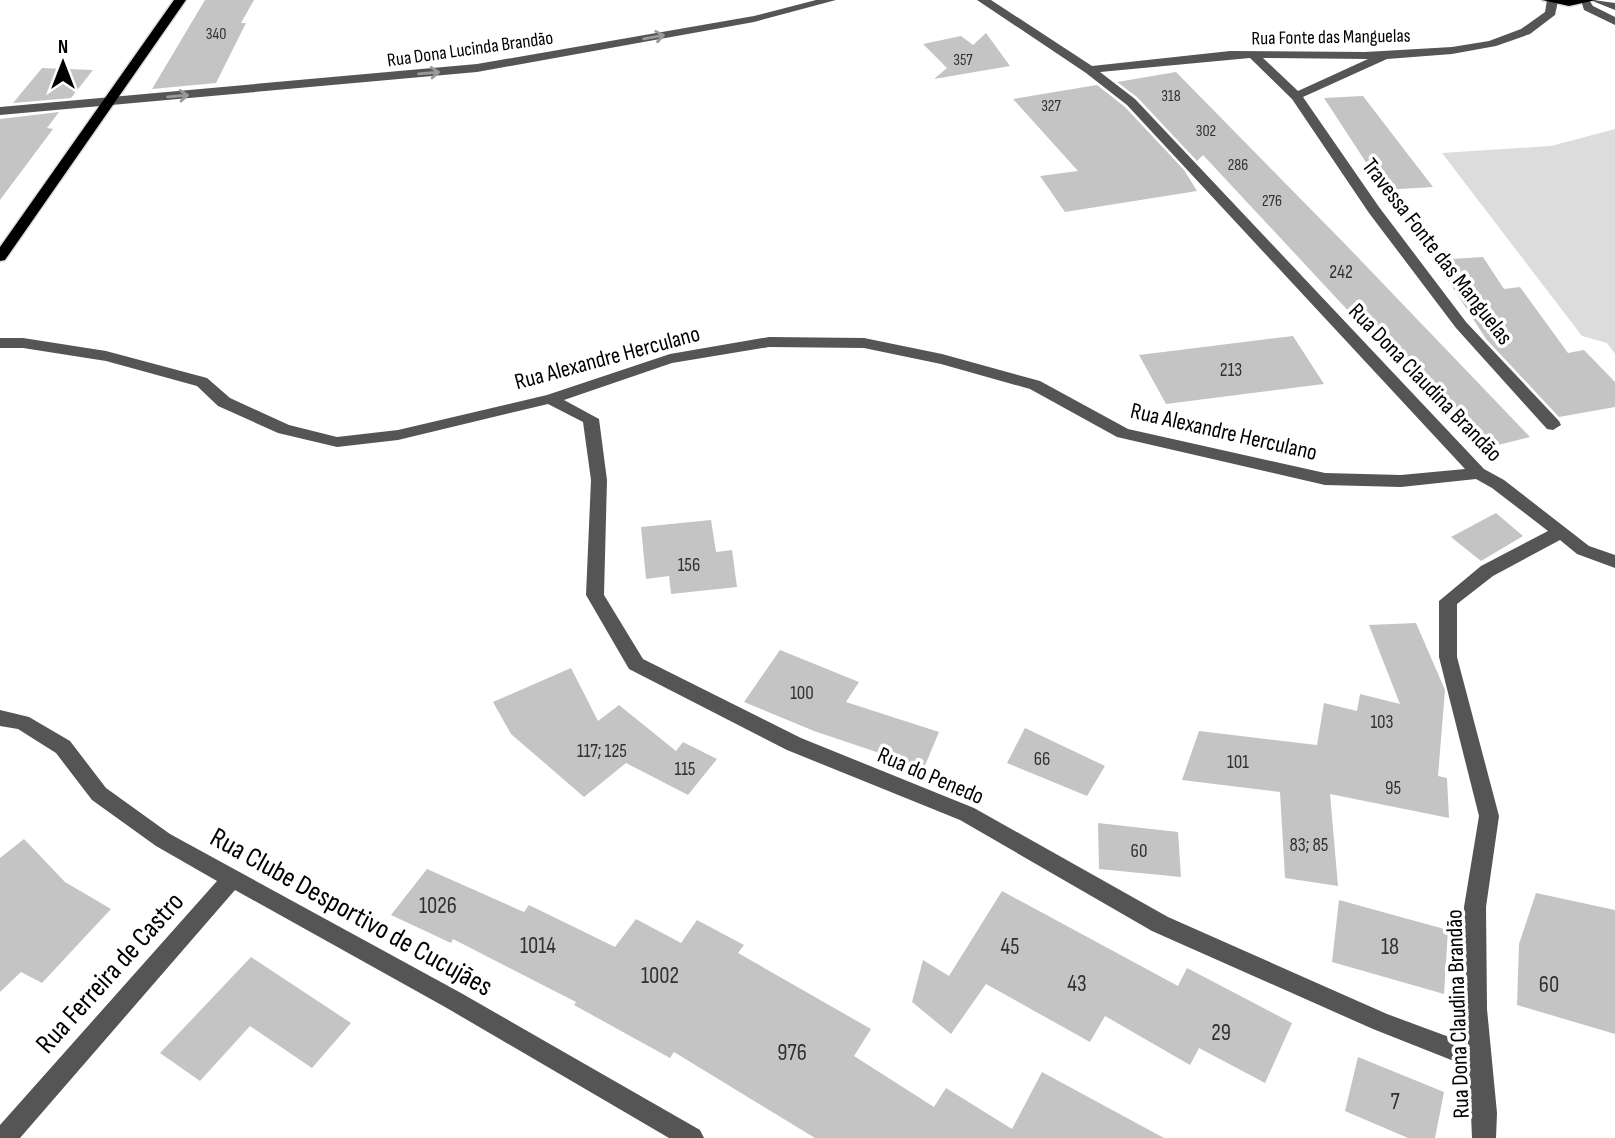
<svg xmlns="http://www.w3.org/2000/svg" width="1615" height="1138" font-family="'Sofia Sans Condensed',sans-serif">
  <rect width="100%" height="100%" fill="#fff"/>
  <path fill="#dcdcdc" d="M1615 129V354L1607 343 1582 336 1442 153 1551 146Z"/>
  <path fill="#c4c4c4" d="M205 0H254L241 23H246L216 83 152 89Z
    M986 33 1010 66 934 79 947 68 923 44 961 36 973 45Z
    M42 68 93 70 71 98 13 103Z
    M1176 72 1346 245 1530 437 1478 450 1203 155 1197 161 1137 97 1117 82Z
    M1097 85 1125 107 1184 170 1197 191 1065 212 1040 176 1078 171 1013 99Z
    M1363 96 1433 187 1384 190 1324 98Z
    M59 112 47 128 53 129 0 200V119Z
    M1483 257 1504 289 1520 287 1568 353 1584 350 1615 382V407L1559 417 1486 339 1435 260Z
    M1293 336 1324 384 1166 404 1139 355Z
    M1496 513 1523 536 1481 561 1451 537Z
    M711 520 716 552 732 550 737 587 671 594 669 576 646 579 641 527Z
    M1416 623 1445 690 1438 776 1447 778 1449 818 1330 794 1338 886 1285 878 1280 792 1182 780 1199 731 1317 745 1324 703 1357 711 1360 694 1400 704 1369 625Z
    M780 650 859 682 846 702 939 732 924 768 814 731 744 702Z
    M571 668 598 721 619 705 676 751 683 742 717 759 688 795 626 763 584 797 511 734 493 702Z
    M1025 728 1105 766 1087 796 1007 763Z
    M1098 823 1178 832 1181 877 1099 869Z
    M24 839 65 882 111 909 42 983 21 972 0 992V858Z
    M427 869 524 912 529 905 615 947 636 919 681 943 697 920 744 945 738 953 871 1029 854 1056 934 1107 946 1088 1012 1129 1042 1072 1164 1138H815L674 1052 670 1058 574 1005 576 1002 453 939 451 943 391 915Z
    M1002 891 1178 986 1187 968 1292 1023 1265 1083 1199 1048 1190 1065 1105 1016 1090 1042 986 984 951 1034 912 1002 923 960 949 976Z
    M1536 893 1615 910V1034L1517 1005 1519 944Z
    M1339 900 1448 930 1444 994 1332 962Z
    M251 957 351 1023 312 1068 250 1026 200 1081 160 1053Z
    M1358 1057 1444 1092 1435 1138H1408L1345 1111Z"/>
  <g fill="none" stroke-linecap="round" stroke-linejoin="round">
    <g stroke="#dbdbdb" stroke-width="3">
      <path id="major" d="M174 0H186L5 260 0 261V247Z
        M1542 0H1596L1569 6Z"/>
    </g>
    <path fill="#555" fill-rule="evenodd" d="M816 0H836L754 22 477 72 0 115V107L477 64 754 16Z
      M977 0H991L1092 66 1230 51 1365 52 1452 47 1489 41 1521 29 1545 12 1547 0 1558 1 1555 15 1530 34 1496 46 1452 54 1387 59 1303 97 1379 207 1466 322 1559 421 1561 425 1553 430 1547 429 1456 328 1369 213 1292 99 1250 58 1100 72 1135 99 1484 469 1504 480 1589 546 1615 555V568L1577 554 1560 540 1493 576 1457 604V657L1499 816 1486 907 1487 1009 1497 1113 1496 1138H1472L1469 1067 1373 1029 1152 931 960 820 787 750 629 669 586 595 591 480 583 422 548 404 398 440 337 447 278 433 218 406 197 386 106 361 23 348H0V338H23L106 351 207 378 230 398 289 425 337 437 398 430 547 395 670 354 769 337 864 338 942 354 1040 381 1128 429 1325 473 1401 475 1465 469 1127 105 1086 73ZM1263 58 1368 59 1298 91ZM769 347 864 348 941 364 1030 389 1117 437 1325 485 1401 487 1476 479 1492 488 1548 531 1481 566 1439 601V657L1479 816 1464 907 1468 1044 1387 1014 1168 917 974 808 801 738 643 659 604 595 607 480 599 419 564 400 672 363Z
      M1581 0H1589L1593 6 1615 17V25L1584 10Z
      M1593 0 1615 3V10L1595 2Z
      M0 710 29 717 70 741 106 788 170 834 461 993 700 1130 704 1138H669L445 1007 235 890 20 1138H0V1125L217 881 156 846 92 800 56 753 18 729 0 726Z"/>
    <use href="#major" fill="#000" fill-rule="evenodd"/>
  </g>
  <defs><path id="oneway-shaft" d="M-6 0H5M1.5-3L5.5 0L1.5 3" fill="none" stroke-width="1.6" stroke-linecap="round" stroke-linejoin="round" transform="scale(1.75)"/></defs>
  <g stroke="#999">
    <use href="#oneway-shaft" transform="translate(654 37) rotate(-10)"/>
    <use href="#oneway-shaft" transform="translate(429 73) rotate(-5)"/>
    <use href="#oneway-shaft" transform="translate(178 96) rotate(-5)"/>
  </g>
  <g text-anchor="middle" stroke-width="7" stroke-linejoin="round" paint-order="stroke">
    <g font-size="16" fill="#313131">
      <text x="216" y="39">340</text>
      <text x="963" y="65">357</text>
      <text x="1171" y="101">318</text>
      <text x="1051" y="111">327</text>
      <text x="1206" y="136">302</text>
      <text x="1238" y="170">286</text>
      <text x="1272" y="206">276</text>
    </g>
    <g font-size="19" fill="#000" stroke="#fff">
      <text transform="translate(1331 36) rotate(-1)" y="7">Rua Fonte das Manguelas</text>
      <text transform="translate(470 48) rotate(-8)" y="7">Rua Dona Lucinda Brandão</text>
    </g>
    <g font-size="19" fill="#313131">
      <text x="1341" y="278">242</text>
      <text x="1231" y="376">213</text>
      <text x="689" y="571">156</text>
      <text x="802" y="699">100</text>
      <text x="1382" y="728">103</text>
      <text x="602" y="757">117; 125</text>
      <text x="1042" y="765">66</text>
      <text x="1238" y="768">101</text>
      <text x="685" y="775">115</text>
      <text x="1393" y="794">95</text>
      <text x="1309" y="851">83; 85</text>
      <text x="1139" y="857">60</text>
    </g>
    <g font-size="23" fill="#000" stroke="#fff">
      <text transform="translate(1438 251) rotate(52)" y="8">Travessa Fonte das Manguelas</text>
      <text transform="translate(607 357) rotate(-15)" y="8">Rua Alexandre Herculano</text>
      <text transform="translate(1426 382) rotate(46)" y="8">Rua Dona Claudina Brandão</text>
      <text transform="translate(1224 431) rotate(13)" y="8">Rua Alexandre Herculano</text>
      <text transform="translate(931 775) rotate(23)" y="8">Rua do Penedo</text>
      <text transform="translate(1457 1014) rotate(-92)" y="8">Rua Dona Claudina Brandão</text>
    </g>
    <g font-size="23" fill="#313131">
      <text x="438" y="913">1026</text>
      <text x="538" y="953">1014</text>
      <text x="1010" y="954">45</text>
      <text x="1390" y="954">18</text>
      <text x="660" y="983">1002</text>
      <text x="1077" y="991">43</text>
      <text x="1549" y="992">60</text>
      <text x="1221" y="1040">29</text>
      <text x="792" y="1060">976</text>
      <text x="1395" y="1109">7</text>
    </g>
    <g font-size="28" fill="#000" stroke="#fff">
      <text transform="translate(352 911) rotate(29)" y="10">Rua Clube Desportivo de Cucujães</text>
      <text transform="translate(109 972) rotate(-48)" y="10">Rua Ferreira de Castro</text>
    </g>
  </g>
  <g transform="translate(63 63)" stroke="#ffffff" stroke-width="5" paint-order="stroke">
  <path d="M0-5L12 26L0 18L-12 26Z" fill="#000000"/>
  <text y="-10" font-size="19" font-weight="bold" text-anchor="middle" fill="#000000">N</text>
  </g>
</svg>
